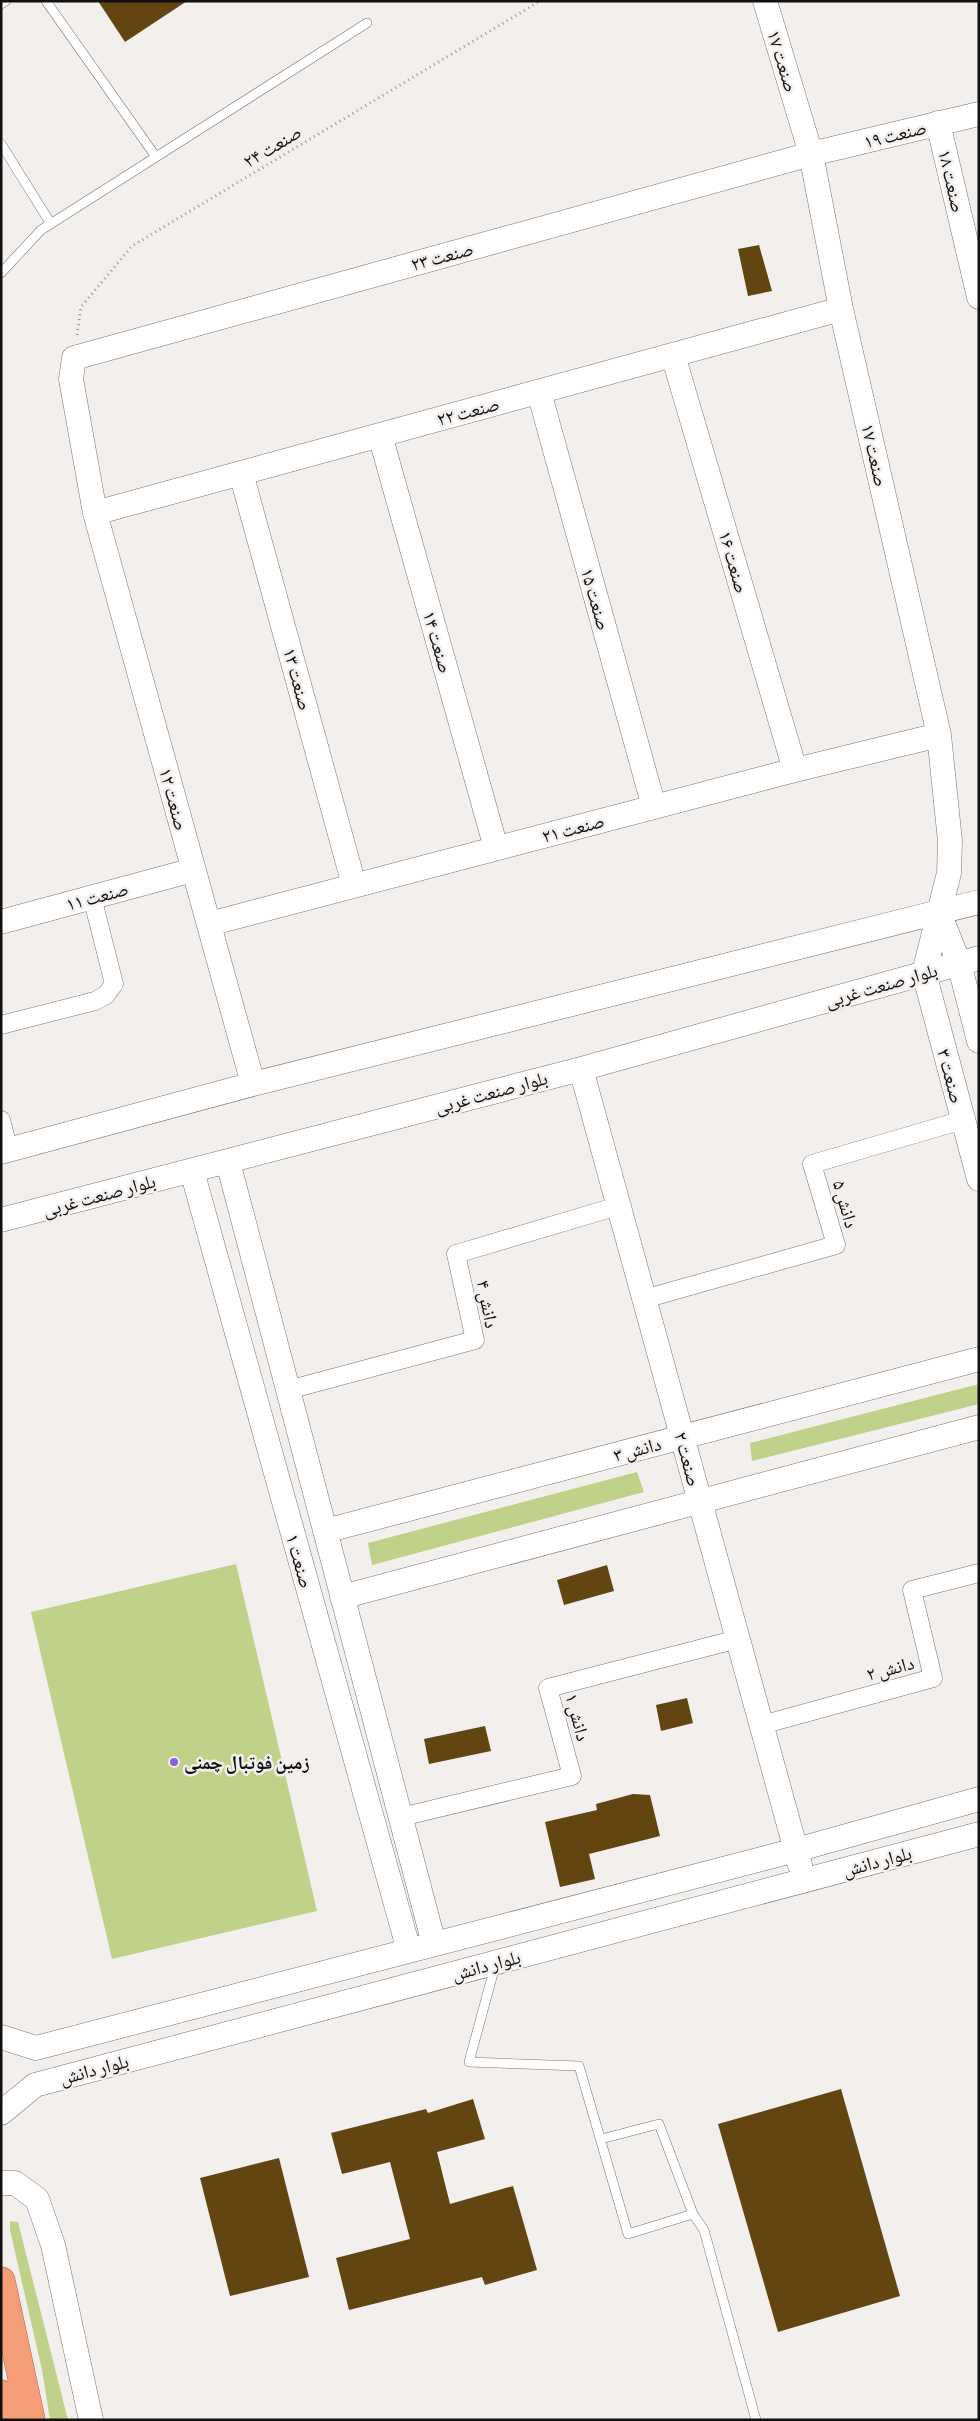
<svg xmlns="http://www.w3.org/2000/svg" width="980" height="2421" font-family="'Sofia Sans Condensed','Noto Naskh Arabic',sans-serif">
  <rect width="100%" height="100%" fill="#f2efed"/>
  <path fill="#c0d18a" d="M979 1384V1404L752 1461 750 1443Z
    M637 1472 644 1492 372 1565 368 1543Z
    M236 1564 317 1911 112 1959 31 1612Z
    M10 2221 18 2222 68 2420H50L42 2370 10 2230Z"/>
  <path fill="#624511" d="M98 1H187L125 42Z
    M759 245 772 291 748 296 738 249Z
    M607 1565 614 1591 564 1605 557 1580Z
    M687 1698 693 1723 661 1731 656 1705Z
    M485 1726 491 1751 429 1764 424 1739Z
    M633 1794 650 1795 660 1836 589 1854 595 1879 560 1887 545 1822 597 1810 596 1804Z
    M841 2089 900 2296 778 2332 718 2124Z
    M473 2099 485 2139 437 2152 450 2204 513 2186 537 2270 485 2285 482 2277 349 2310 336 2258 410 2239 390 2162 342 2174 331 2133 426 2109 428 2113Z
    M279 2158 309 2277 230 2296 200 2178Z"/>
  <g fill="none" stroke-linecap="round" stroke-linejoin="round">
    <g stroke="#787573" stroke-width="10">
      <path id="lane" d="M46 1 156 157
        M1 4 6 1
        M1 144 51 224
        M1 273 41 230 367 23
        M495 1966 469 2062 579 2066 628 2234 693 2214 659 2124 601 2139
        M693 2214 704 2230 756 2420"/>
    </g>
    <g stroke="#787573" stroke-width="19">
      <path id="street" d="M1 1025 95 1001 106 995 114 984 92 897
        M1 1120 9 1150
        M644 1299 836 1245 812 1164 963 1120
        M288 1390 475 1340 456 1254 618 1206
        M761 1725 933 1678 912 1590 979 1573
        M401 1817 572 1776 548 1688 738 1639"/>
    </g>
    <g stroke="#787573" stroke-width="25">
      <path id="secondary" d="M765 1 811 154 841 309 939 735 950 841 949 873 924 973 979 1179
        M938 123 979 297
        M673 355 795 770
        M539 392 654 807
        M380 435 496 848
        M241 473 354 885
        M95 513 841 309
        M939 913 959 963 979 1041
        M1 922 193 870
        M209 924 795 770 939 735
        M581 1069 800 1865
        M253 1084 95 513 71 379 74 358 811 154 979 114
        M1 1152 253 1084 979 902
        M228 1162 434 1944
        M192 1171 409 1951
        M1 1220 581 1069 979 958
        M325 1531 979 1359
        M342 1597 979 1427
        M1 2037 36 2048 796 1850 979 1799
        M1 2113 35 2085 979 1834
        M1 2183H15L37 2199 53 2245 91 2420"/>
    </g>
    <g stroke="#a56c53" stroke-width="29">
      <path id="highway" d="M1 2281 31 2420
        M1 2394 3 2420"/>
    </g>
    <path stroke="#999796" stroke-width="3" stroke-dasharray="1 4" stroke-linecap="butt" d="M77 335 81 307 132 246 540 1"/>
    <use href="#lane" stroke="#fff" stroke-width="9"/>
    <use href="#street" stroke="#fff" stroke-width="18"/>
    <use href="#secondary" stroke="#fff" stroke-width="24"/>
    <use href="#highway" stroke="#f49d77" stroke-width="28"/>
  </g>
  <circle fill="#945ed6" stroke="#f2efed" stroke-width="2" cx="174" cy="1762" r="5"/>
  <g text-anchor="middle" stroke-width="5" stroke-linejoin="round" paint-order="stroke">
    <g font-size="19" fill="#121111" stroke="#f2efed">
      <text transform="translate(783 61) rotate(73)" y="7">صنعت ۱۷</text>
      <text transform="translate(895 134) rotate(-14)" y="7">صنعت ۱۹</text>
      <text transform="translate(272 146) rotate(-31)" y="7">صنعت ۲۴</text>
      <text transform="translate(952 181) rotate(77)" y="7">صنعت ۱۸</text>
      <text transform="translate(442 256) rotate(-15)" y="7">صنعت ۲۳</text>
      <text transform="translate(468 411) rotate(-15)" y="7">صنعت ۲۲</text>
      <text transform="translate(875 455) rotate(77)" y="7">صنعت ۱۷</text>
      <text transform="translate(734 562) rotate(74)" y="7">صنعت ۱۶</text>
      <text transform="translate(596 599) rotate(74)" y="7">صنعت ۱۵</text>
      <text transform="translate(438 642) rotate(74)" y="7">صنعت ۱۴</text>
      <text transform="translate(298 679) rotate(75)" y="7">صنعت ۱۳</text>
      <text transform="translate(174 799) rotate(75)" y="7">صنعت ۱۲</text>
      <text transform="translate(573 828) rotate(-15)" y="7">صنعت ۲۱</text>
      <text transform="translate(97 896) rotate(-15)" y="7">صنعت ۱۱</text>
      <text transform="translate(881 985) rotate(-16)" y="7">بلوار صنعت غربی</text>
      <text transform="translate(951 1076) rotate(75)" y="7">صنعت ۳</text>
      <text transform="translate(491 1092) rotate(-15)" y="7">بلوار صنعت غربی</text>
      <text transform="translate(99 1195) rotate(-15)" y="7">بلوار صنعت غربی</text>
      <text transform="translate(846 1204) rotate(74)" y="7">دانش ۵</text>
      <text transform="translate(488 1304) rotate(79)" y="7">دانش ۴</text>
      <text transform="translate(637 1449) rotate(-15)" y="7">دانش ۳</text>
      <text transform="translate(688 1459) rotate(75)" y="7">صنعت ۲</text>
      <text transform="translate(300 1561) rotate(74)" y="7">صنعت ۱</text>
      <text transform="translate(890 1668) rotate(-15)" y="7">دانش ۲</text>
      <text transform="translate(578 1717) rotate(75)" y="7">دانش ۱</text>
      <text transform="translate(877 1861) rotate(-15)" y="7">بلوار دانش</text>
      <text transform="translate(486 1965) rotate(-15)" y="7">بلوار دانش</text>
      <text transform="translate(94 2069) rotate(-15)" y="7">بلوار دانش</text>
    </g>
    <g font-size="19" font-weight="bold" fill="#121111" stroke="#f2efed" text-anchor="start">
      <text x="184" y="1769">زمین فوتبال چمنی</text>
    </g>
  </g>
  <rect width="980" height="2421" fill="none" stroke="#121111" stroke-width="5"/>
</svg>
